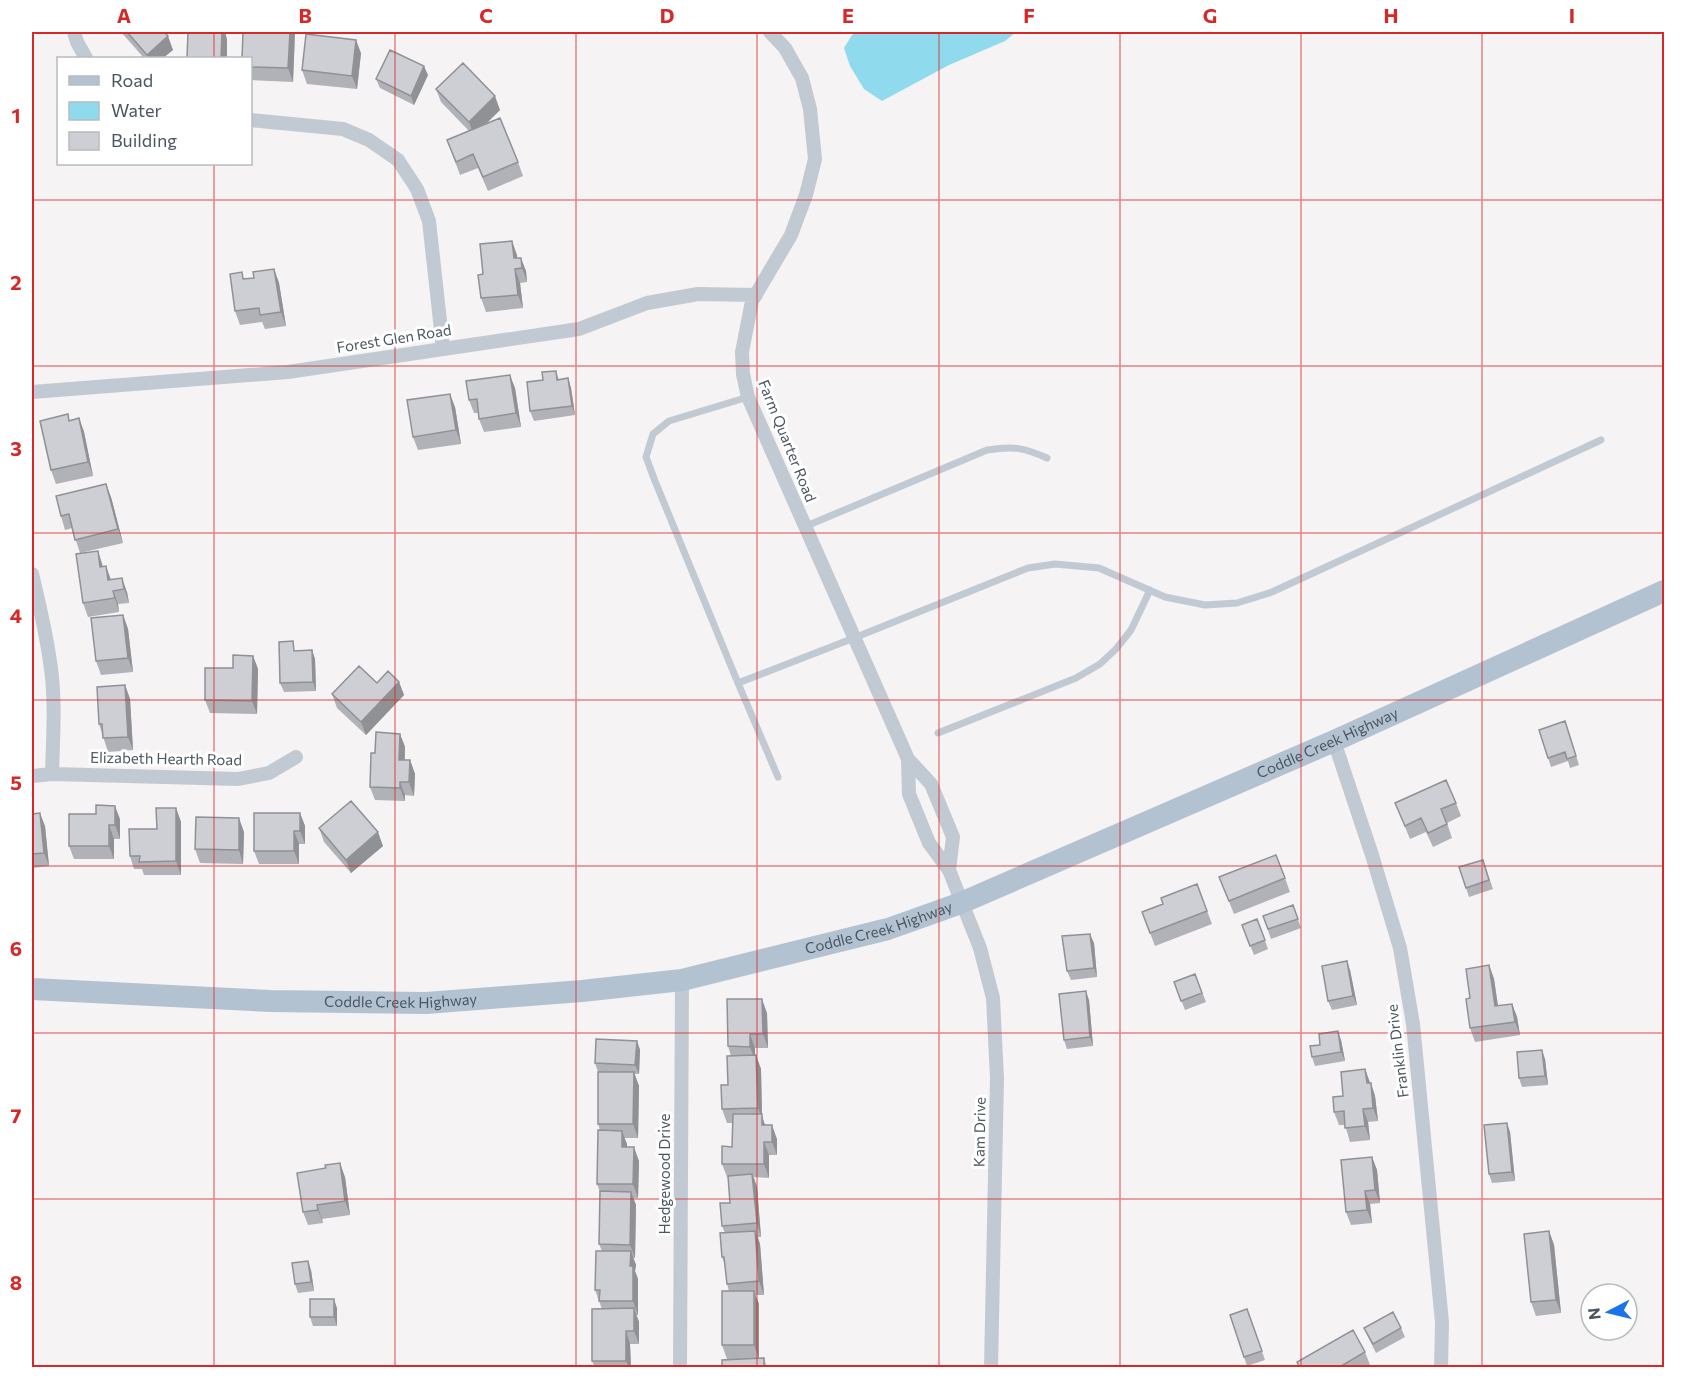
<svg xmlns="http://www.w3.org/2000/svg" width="1696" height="1399" font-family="Commissioner,sans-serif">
  <rect width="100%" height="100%" fill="#f5f3f3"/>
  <path fill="#90daee" d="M856 32H1016L1005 41 949 65 882 101 864 89 850 66 844 48 852 35Z"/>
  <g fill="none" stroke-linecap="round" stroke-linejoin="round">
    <path stroke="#c1cad2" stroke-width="7" d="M748 397 669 421 653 434 646 457 655 481 738 683 854 638 1028 568 1055 564 1099 568 1165 597 1205 605 1237 603 1272 592 1601 440
      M804 527 987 450C1013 446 1022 447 1047 458
      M738 683 778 777
      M938 733 1076 678 1100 664 1116 649 1131 630 1150 590"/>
    <path stroke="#c1cad2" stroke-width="14" d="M74 32 77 42 86 58
      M770 32 785 48 802 78 810 109 815 159 806 195 791 235 752 301 742 352 743 374 748 397 908 759 931 784 953 837 949 870
      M250 120 343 129 369 140 398 160 417 189 429 221 443 348
      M32 392 288 372 579 329 647 303 698 294 756 295
      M32 574C39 603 46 632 50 662 56 698 53 737 52 774
      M1334 741 1372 855 1400 948 1413 1024 1442 1322 1441 1368
      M908 759 909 794 929 843 949 870 980 948 993 998 997 1078 991 1368
      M32 776 52 774 238 779 269 773 296 757
      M680 1368 682 980"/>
    <path stroke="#b3c2d1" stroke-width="22" id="s1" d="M32 989 270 1001 426 1003 582 991 682 980 888 929 961 903 1334 741 1664 591"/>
  </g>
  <path fill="#b0b2b7" d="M121 32H164L173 50 163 58H144Z
    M243 32H268L277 33V32H295L293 82 250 80V58Z
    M361 53 357 89 307 84 302 70Z
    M428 75 414 105 380 88 376 79Z
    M436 89 500 110 486 123 518 162 523 176 488 191 478 168 460 175 447 140 469 131 441 102Z
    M512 241 517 258 526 271 527 282 520 283 523 308 486 312 481 298 483 274Z
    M274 269 279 283 286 326 265 329 262 322 240 325 235 311 245 279 254 278Z
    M556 371 559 380 568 378 571 388 575 415 534 421 530 411 543 380Z
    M515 388 521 427 484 432 479 419V413H474L469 400Z
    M455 407 461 444 418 450 413 437Z
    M79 418 84 432 93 476 56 484 51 470 70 420Z
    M111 497 123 543 80 553 72 528 65 530 61 516Z
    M98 551 103 567 111 580 127 592 129 603 118 604 119 612 88 617 83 603Z
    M123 615 128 629 133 672 101 675 96 661Z
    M312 650 315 659 316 691 284 692 280 683 297 651Z
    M253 656 258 669 257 714 210 713 205 700 233 668Z
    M399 682 404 695 366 735 337 708 332 694 377 683Z
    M125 685 130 699 133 750 108 752 99 724Z
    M1539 730H1568L1579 765 1570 768 1568 761 1551 767Z
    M400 734 405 747V760H410L415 774 414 796 405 795V801L375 800 370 787 375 753Z
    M1395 803H1456L1461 816 1447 823 1452 838 1433 847 1426 832 1410 839Z
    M176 808 181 822V875H144L142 869H134L130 856Z
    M300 813 305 826V844H299V864H259L254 851Z
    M32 814 45 826 49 866 32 868Z
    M120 819V839H114V859H74L69 846Z
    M319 828 383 846 351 873 324 842Z
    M244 832 243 864 200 863 195 849Z
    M1483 860 1493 889 1469 897 1459 867Z
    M1219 877 1285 878 1290 892 1234 914Z
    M1197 884 1212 924 1155 946 1142 912 1163 904Z
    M1293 905 1301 928 1271 939 1263 916Z
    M1257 919 1268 949 1254 955 1242 925Z
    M1094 943 1097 977 1071 980 1067 971Z
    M1489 965 1494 979 1498 1006 1512 1004 1517 1017 1520 1035 1475 1042 1470 1028V998Z
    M1350 970 1357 1005 1332 1010 1328 1001Z
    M1195 974 1206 1002 1185 1010 1174 982Z
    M1089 1000 1093 1046 1067 1049 1064 1040Z
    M767 1013 768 1048H755V1055L761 1069 762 1117 765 1125 777 1139V1155H769V1178L754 1177 757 1187 761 1237H758L760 1244 764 1295H755L759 1304V1358H764L767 1368H722L751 1359H727L722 1345 729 1291 727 1284 725 1265 722 1257 725 1233 722 1226 730 1203 728 1177H727L722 1164 732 1147 733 1123H727L722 1109 728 1085 731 1056 728 1046Z
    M1341 1040 1345 1061 1315 1066 1312 1057Z
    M637 1041 640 1050 639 1074H634L639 1086 638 1138H624L627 1144V1147L639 1161 638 1198H633L636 1205 635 1258H633L636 1265 635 1271 638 1279V1315H636L639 1322V1344H630L631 1368H595L592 1361 602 1309 595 1290 602 1251 599 1244 600 1192 597 1184 600 1130 598 1124V1072L595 1063Z
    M1545 1059 1548 1085 1522 1087 1519 1078Z
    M1365 1069 1375 1096 1378 1121 1368 1122 1370 1140 1350 1142 1345 1125H1339L1334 1112Z
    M1510 1132 1515 1181 1492 1183 1489 1174Z
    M1372 1157 1377 1170 1380 1203 1370 1204 1372 1223 1351 1225 1346 1212Z
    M345 1177 350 1215 322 1219 323 1223 308 1225 303 1212Z
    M1549 1231 1554 1245 1561 1313 1536 1316 1531 1302Z
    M311 1270 314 1291 298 1293 295 1284Z
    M337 1308V1326H313L310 1317Z
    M1247 1309 1265 1360 1247 1366 1230 1315Z
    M1364 1328H1401L1405 1337 1376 1353 1368 1337Z
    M1365 1352 1370 1365 1366 1368H1299L1297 1362Z"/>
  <path fill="#909195" d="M222 32H225L227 39V58H221Z
    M290 32H295L293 82 288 68Z
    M168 36 173 50 163 58H149L147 55Z
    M356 40 361 53 357 89 352 76Z
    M424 66 428 75 414 105 411 96Z
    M495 96 500 110 474 136 469 122Z
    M512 241 517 255 518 269 514 258Z
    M521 258 526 271 527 282 522 268Z
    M274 269 279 283 286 326 281 312Z
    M515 269 520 283 523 308 518 295Z
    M510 375 515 388 521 427 516 413Z
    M568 378 571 388 575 415 572 406Z
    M450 394 455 407 461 444 456 430Z
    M79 418 84 432 93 476 88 462Z
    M106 484 111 497 123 543 118 529Z
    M98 551 102 564 105 581 100 567Z
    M106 566 111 580H108Z
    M122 578 127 592 129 603 124 589Z
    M113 591 118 604 119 612Z
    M123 615 128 629 133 672 128 658Z
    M312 650 315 659 316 691 313 682Z
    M253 656 258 669 257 714 252 701Z
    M399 682 404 695 366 735 361 722Z
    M125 685 130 699 133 750 128 737Z
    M400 734 405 747 404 773 399 760Z
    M410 760 415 774 414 796 409 782Z
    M400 782 405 795V801L400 788Z
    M115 806 120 819V839L115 825Z
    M176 808 181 822V875L176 861Z
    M40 813 45 826 49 866 44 853Z
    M300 813 305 826V844L300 831Z
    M239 818 244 832 243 864 239 850Z
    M109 825 114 839V859L109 846Z
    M294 831 299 844V864L294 851Z
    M378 832 383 846 351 873 346 860Z
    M1090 934 1094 943 1097 977 1094 968Z
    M1347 961 1350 970 1357 1005 1353 996Z
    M1489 965 1494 979 1500 1020 1495 1006Z
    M1086 991 1089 1000 1093 1046 1090 1037Z
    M762 999 767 1013 768 1048 763 1034Z
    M1512 1004 1517 1017 1520 1035 1515 1022Z
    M1338 1031 1341 1040 1345 1061 1341 1052Z
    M750 1034 755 1048V1060L750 1047Z
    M637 1041 640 1050 639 1074 635 1065Z
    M1542 1050 1545 1059 1548 1085 1545 1076Z
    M756 1055 761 1069 762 1116 766 1128 762 1125V1119L758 1108Z
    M1365 1069 1370 1083H1367Z
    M634 1072 639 1086 638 1138 633 1124Z
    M1371 1083 1375 1096 1378 1121 1373 1108Z
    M1363 1109 1368 1122 1370 1140 1365 1126Z
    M1507 1123 1510 1132 1515 1181 1512 1172Z
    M772 1125 777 1139V1155L772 1142Z
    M622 1131 627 1144V1161L622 1147Z
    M764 1142 769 1155V1178L764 1164Z
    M634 1147 639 1161 638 1198 633 1184Z
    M1372 1157 1377 1170 1380 1203 1375 1190Z
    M340 1163 345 1177 350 1215 345 1201Z
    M752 1174 757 1187 761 1237 757 1223Z
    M1365 1191 1370 1204 1372 1223 1367 1210Z
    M631 1192 636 1205 635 1258 630 1245Z
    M317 1205 322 1219 323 1223 318 1210Z
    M755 1231 760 1244 764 1295 759 1281Z
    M1549 1231 1554 1245 1561 1313 1556 1300Z
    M631 1251 636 1265 635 1271 638 1279V1315L633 1301 630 1266Z
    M308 1261 311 1270 314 1291 311 1282Z
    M754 1291 759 1304V1359L754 1345Z
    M334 1299 337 1308V1326L334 1317Z
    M634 1308 639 1322V1344L634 1331Z
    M626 1331 630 1344 631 1368H629L626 1361Z"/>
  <path fill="#cdcfd5" stroke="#909195" stroke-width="1.5" d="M127 32H164L168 36 147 55Z
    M188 32H222L221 58H187Z
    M243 32 277 33V32H290L288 68 250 67V58H242Z
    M306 34 356 40 352 76 302 70Z
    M390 50 424 66 411 96 376 79Z
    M463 63 495 96 469 122 436 89Z
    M500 118 518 162 483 177 473 154 456 162 447 140Z
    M512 241 514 258H521L522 268 515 269 518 295 481 298 478 275 483 274 480 244Z
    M274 269 281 312 260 315 259 308 235 311 230 274 242 272 243 279 254 278 253 272Z
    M556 371 557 380 568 378 572 406 530 411 527 382 543 380 542 372Z
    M510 375 516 413 479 419 477 399 469 400 466 381Z
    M450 394 456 430 413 437 407 400Z
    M68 414 69 421 79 418 88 462 51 470 40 421Z
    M106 484 118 529 75 540 69 514 61 516 56 496Z
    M98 551 100 567 106 566 108 580 122 578 124 589 113 591 115 598 83 603 76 554Z
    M123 615 128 658 96 661 91 618Z
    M293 641 294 651 312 650 313 682 280 683 279 642Z
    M233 655 253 656 252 701 205 700V668H233Z
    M359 666 377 683 388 671 399 682 361 722 332 694Z
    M125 685 128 737 103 738 102 724H99L97 687Z
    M1565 721 1576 756 1567 759 1565 752 1548 758 1539 730Z
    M376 732 400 734 399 760H410L409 782H400V788L370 787 371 753H375Z
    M1446 780 1456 803 1441 809 1447 824 1428 833 1421 818 1405 826 1395 803Z
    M351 801 378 832 346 860 319 828Z
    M96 805 115 806V825H109V846H69V814H96Z
    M156 808H176V861L139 862 140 856H130L129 829H157Z
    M40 813 44 853 32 854V814Z
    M254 813H300V831H294V851H254Z
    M196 817 239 818V850L195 849Z
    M1276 855 1285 878 1229 901 1219 877Z
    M1483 860 1489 880 1466 888 1459 867Z
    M1197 884 1207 911 1150 933 1142 912 1163 904 1161 898Z
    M1293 905 1298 919 1268 929 1263 916Z
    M1257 919 1265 940 1250 946 1242 925Z
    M1090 934 1094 968 1067 971 1062 936Z
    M1347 961 1353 996 1328 1001 1322 966Z
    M1489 965 1495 1006 1512 1004 1515 1022 1470 1028 1466 999 1470 998 1466 969Z
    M1195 974 1202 993 1181 1001 1174 982Z
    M1086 991 1090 1037 1064 1040 1059 994Z
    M727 999H762L763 1034H750V1047L728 1046Z
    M1338 1031 1341 1052 1312 1057 1310 1046 1320 1045 1319 1034Z
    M596 1039 637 1041 635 1065 595 1063Z
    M1542 1050 1545 1076 1519 1078 1517 1052Z
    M756 1055 758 1108 722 1109 721 1085H728L727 1056Z
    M1365 1069 1367 1083H1371L1373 1108 1363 1109 1365 1126 1345 1128 1344 1111 1334 1112 1333 1097 1343 1096 1341 1072Z
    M598 1072H634L633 1124H598Z
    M733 1114H762V1125H772V1142H764V1164H722V1146L732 1147Z
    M1507 1123 1512 1172 1489 1174 1484 1125Z
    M598 1130 622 1131V1147H634L633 1184H597Z
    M1372 1157 1375 1190 1365 1191 1367 1210 1346 1212 1341 1160Z
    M340 1163 345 1201 317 1205 318 1210 303 1212 297 1173 326 1168 325 1165Z
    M752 1174 757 1223 722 1226 720 1203H730L728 1176Z
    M600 1191 631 1192 630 1245 599 1244Z
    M755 1231 759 1281 727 1284 724 1257H722L720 1233Z
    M1549 1231 1556 1300 1531 1302 1524 1234Z
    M596 1251H631L630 1266H633V1301H599L600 1290H595Z
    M308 1261 311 1282 295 1284 292 1263Z
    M722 1291H754V1345H722Z
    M310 1299H334V1317H310Z
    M634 1308V1331H626V1361H592V1309Z
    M1247 1309 1262 1351 1244 1357 1230 1315Z
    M1393 1312 1401 1328 1373 1344 1364 1328Z
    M1353 1330 1365 1352 1338 1368H1300L1297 1362Z
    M764 1358V1368H722V1360Z"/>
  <path fill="none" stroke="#d62828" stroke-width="1.5" stroke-opacity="0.55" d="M214 32V58M395 32V1368M576 32V1368M757 32V1368M939 32V1368M1120 32V1368M1301 32V1368M1482 32V1368M214 164V1368M32 200H1664M32 366H1664M32 533H1664M32 700H1664M32 866H1664M32 1033H1664M32 1199H1664"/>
  <g text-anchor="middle" stroke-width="6" stroke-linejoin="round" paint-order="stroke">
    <g font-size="15" fill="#4a5661" stroke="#fff">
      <text transform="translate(394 339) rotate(-9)" y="5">Forest Glen Road</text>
      <text transform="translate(787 441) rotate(68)" y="5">Farm Quarter Road</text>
      <text dy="5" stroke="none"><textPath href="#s1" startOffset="1341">Coddle Creek Highway</textPath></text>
      <text transform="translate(166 759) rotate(1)" y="5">Elizabeth Hearth Road</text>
      <text dy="5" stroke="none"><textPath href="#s1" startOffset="855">Coddle Creek Highway</textPath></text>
      <text dy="5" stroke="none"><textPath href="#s1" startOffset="369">Coddle Creek Highway</textPath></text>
      <text transform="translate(1398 1051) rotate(-97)" y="5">Franklin Drive</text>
      <text transform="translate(980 1132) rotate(-89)" y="5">Kam Drive</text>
      <text transform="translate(665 1174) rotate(-90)" y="5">Hedgewood Drive</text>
    </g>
  </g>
  <rect width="1696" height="1399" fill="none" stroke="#ffffff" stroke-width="66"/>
  <rect x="57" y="57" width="195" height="108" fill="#ffffff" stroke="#b7bbc0" stroke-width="1.5"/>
  <rect x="69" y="76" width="30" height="9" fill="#b3c2d1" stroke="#b7bbc0" stroke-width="1.5"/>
  <text x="111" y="87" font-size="18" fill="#4a5661">Road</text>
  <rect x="69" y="102" width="30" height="18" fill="#90daee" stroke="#b7bbc0" stroke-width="1.5"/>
  <text x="111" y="117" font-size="18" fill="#4a5661">Water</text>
  <rect x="69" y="132" width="30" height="18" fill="#cdcfd5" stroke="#b7bbc0" stroke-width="1.5"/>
  <text x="111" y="147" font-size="18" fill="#4a5661">Building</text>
  <g transform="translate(1609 1312) rotate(263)"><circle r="28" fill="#ffffff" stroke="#b7bbc0" stroke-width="1.5"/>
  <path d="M0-4.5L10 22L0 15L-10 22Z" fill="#1a73e8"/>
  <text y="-9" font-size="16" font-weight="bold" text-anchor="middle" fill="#4a5661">N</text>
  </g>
  <rect x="33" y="33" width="1630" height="1333" fill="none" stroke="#d62828" stroke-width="2"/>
  <g font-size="20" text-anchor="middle" font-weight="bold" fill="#d62828">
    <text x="124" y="23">A</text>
    <text x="305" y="23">B</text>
    <text x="486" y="23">C</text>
    <text x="667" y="23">D</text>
    <text x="848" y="23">E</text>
    <text x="1029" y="23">F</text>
    <text x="1210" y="23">G</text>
    <text x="1391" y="23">H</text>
    <text x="1572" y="23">I</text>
    <text x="16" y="123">1</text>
    <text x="16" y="290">2</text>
    <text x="16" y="456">3</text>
    <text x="16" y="623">4</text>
    <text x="16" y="790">5</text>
    <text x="16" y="956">6</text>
    <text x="16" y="1123">7</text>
    <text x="16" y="1290">8</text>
  </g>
</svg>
